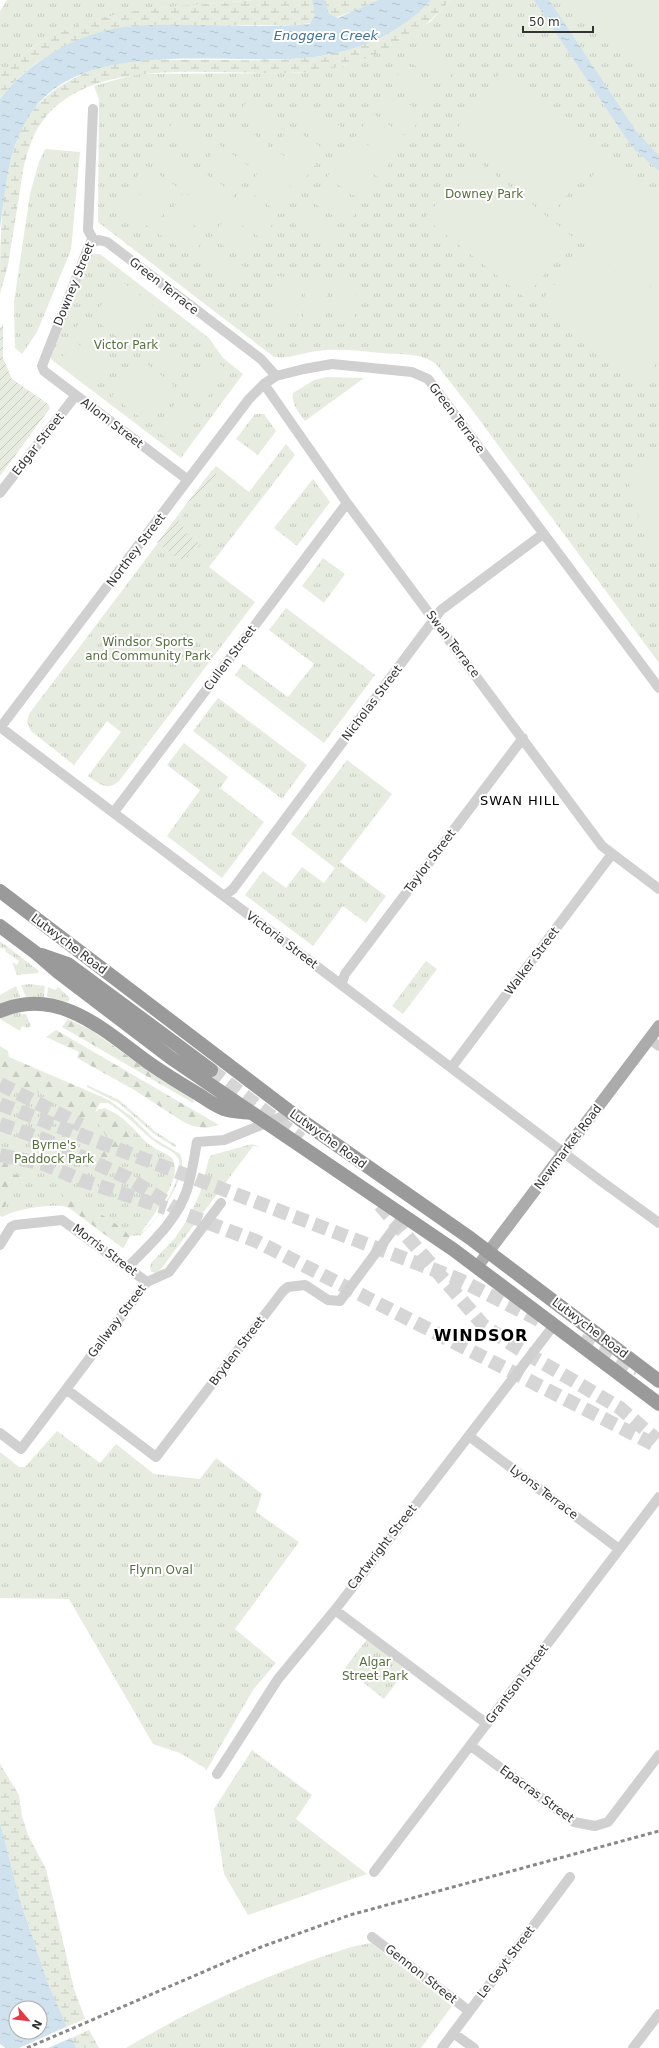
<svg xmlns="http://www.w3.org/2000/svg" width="659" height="2048" font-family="'DejaVu Sans',sans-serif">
  <defs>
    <pattern id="grass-tufts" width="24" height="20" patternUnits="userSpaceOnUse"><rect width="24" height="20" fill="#e6ecdf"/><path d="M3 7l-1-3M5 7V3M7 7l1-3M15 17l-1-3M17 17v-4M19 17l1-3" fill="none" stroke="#c6cbc0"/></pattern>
    <pattern id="forest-firs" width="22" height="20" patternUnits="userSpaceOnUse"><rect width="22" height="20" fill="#e6ecdf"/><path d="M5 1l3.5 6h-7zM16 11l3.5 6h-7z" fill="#c6cbc0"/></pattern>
    <pattern id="wetland-marsh" width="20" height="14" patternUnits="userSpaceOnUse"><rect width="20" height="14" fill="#e6ecdf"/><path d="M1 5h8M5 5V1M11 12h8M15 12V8" fill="none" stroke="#c6cbc0"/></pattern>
    <pattern id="garden-furrows" width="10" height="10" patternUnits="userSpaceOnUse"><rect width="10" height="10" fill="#e6ecdf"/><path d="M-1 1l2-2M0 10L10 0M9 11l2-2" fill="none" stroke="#c6cbc0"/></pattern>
    <pattern id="water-ripples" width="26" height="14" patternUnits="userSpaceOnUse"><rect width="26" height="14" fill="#cfe2ee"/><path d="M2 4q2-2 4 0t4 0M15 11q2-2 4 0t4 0" fill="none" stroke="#b2c2cd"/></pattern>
  </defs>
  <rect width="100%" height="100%" fill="#fff"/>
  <path fill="url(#grass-tufts)" d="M7 0H253C185 7 110 6 48 38 30 47 15 62 0 76V11Z
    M450 0H659V663L473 411 436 364C420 352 400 355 382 353 360 351 338 348 317 351 301 353 291 359 274 357L98 222 99 99 94 86 136 74 297 73 344 66 430 22Z
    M45 149 80 152 71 250 37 332 22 354 15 348 14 302 30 194 39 162Z
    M93 254H100L209 338 223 358 243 374 181 458 52 360 49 354 89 257Z
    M327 377 364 378 305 421C299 413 291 403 293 393L314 380Z
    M255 414H264L276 431 258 455 236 439Z
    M286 444 295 455 209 567 255 602 119 781C108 792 98 783 88 776L121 732 107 721 74 765 31 731 27 722 29 714 216 466 249 492Z
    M313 479 330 502 297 546 274 528Z
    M323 558 345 574 324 603 302 586Z
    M286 608 375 675 324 743 235 675 243 664 288 697 314 664 269 630Z
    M218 698 307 765 282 799 193 731Z
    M184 743 228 777 220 788 264 822 222 878 167 836 200 790 167 765Z
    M347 760 392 794 340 862 386 896 366 923 343 906 313 946 245 895 263 871 286 888 302 867 324 883 335 868 291 834Z
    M0 941 39 971 38 973 17 975 12 962 17 965 19 961 5 951 6 949 0 948Z
    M426 961 437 969 403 1014 392 1006Z
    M30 984 45 986 44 997H26L21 985Z
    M16 986 20 997 12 999 21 1014H26L31 1026 27 1028 22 1026 20 1031 0 1019V995Z
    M48 987 55 990 58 987 70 998 68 1002 47 997Z
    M0 1066 70 1101 97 1112 98 1109C121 1107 136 1136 153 1147 159 1151 166 1153 172 1158 185 1178 151 1217 141 1233 156 1224 186 1175 178 1158 174 1151 164 1148 158 1144 140 1131 127 1114 108 1103L109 1100 132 1117 152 1137 180 1154C191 1176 156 1221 141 1235L130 1236 123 1248 75 1212C73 1211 70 1208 67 1207 55 1203 13 1209 3 1217L0 1216Z
    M87 1085 119 1100 156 1132 176 1145 175 1147 154 1134 120 1104 87 1087Z
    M252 1144 260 1147 253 1146 161 1269 156 1273 152 1272 150 1269 151 1263 175 1238 189 1217 200 1193 209 1158 212 1155Z
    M57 1431 100 1463 116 1444 154 1474 200 1479 216 1458 262 1494 256 1512 299 1542 235 1629 276 1663 253 1690 206 1771 205 1768 180 1753 153 1744 69 1599 0 1598V1452L19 1467H25Z
    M367 1639 406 1670 384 1699 345 1668Z
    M252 1750 312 1795 296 1819 367 1874 248 1915 224 1874 214 1809Z
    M371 1943 452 2006 421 2048H126C183 2014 244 1985 307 1962 328 1955 349 1946 371 1943Z"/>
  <path fill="url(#forest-firs)" d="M68 1019 91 1030 154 1075 194 1100 193 1103 62 1027Z
    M56 1030 219 1125 206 1128 192 1126 182 1121 136 1091 77 1058 79 1052 46 1037Z
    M0 1046 8 1051 9 1057 109 1100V1103H100L95 1112 105 1108 120 1117 136 1131 114 1161 111 1159 107 1166 98 1161 109 1141C101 1127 96 1115 78 1118 56 1095 26 1090 0 1075Z
    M0 1153 6 1161 9 1175H24V1180H9L7 1201 0 1216Z
    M66 1188C85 1209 111 1216 130 1236L123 1248 68 1207 61 1192Z"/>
  <path fill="url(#wetland-marsh)" d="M253 0H378C349 14 328 22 295 25L132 26C80 36 32 55 0 99V76C14 61 30 48 48 38 110 5 185 7 253 0Z
    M431 0H450C418 38 372 62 323 70 241 83 96 45 41 123 32 136 28 151 24 165L8 265 0 294C0 240 0 183 20 132 38 89 89 66 133 60 147 58 163 60 177 60 223 59 274 63 320 56 360 50 403 30 431 0Z
    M0 1764 19 1795 22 1816 28 1835 46 1869 74 1989 85 2019 66 2027 49 1986 20 1900 0 1822Z
    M89 2030 99 2048H76L71 2038Z"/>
  <path fill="url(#garden-furrows)" d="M3 324V358L12 379 48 404 50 408 0 476V328Z
    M212 470 216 474 215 485 210 481 178 522 185 528 183 531 199 543 200 546 193 548 185 559H179L157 543Z"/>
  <path fill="#e6ecdf" d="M562 0H659V71L655 76Z
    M420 43 456 68 444 85 408 61Z
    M404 66 440 91 427 108 392 84Z
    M503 69 604 149 556 209 456 130Z
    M388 90 423 114 411 132 376 107Z
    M249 98 285 123 273 140 238 115Z
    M306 103 341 127 329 145 294 120Z
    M372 113 407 137 395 155 360 130Z
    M177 116 213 141 200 158 165 134Z
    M234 121 269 145 257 163 222 138Z
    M290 126 325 150 313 168 278 143Z
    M355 136 391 161 379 178 344 154Z
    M160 143 195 167 183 185 148 160Z
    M218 144 253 169 241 186 206 162Z
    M274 149 309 173 297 191 262 166Z
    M609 155 659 194V293L561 215Z
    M474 158 574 238 525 298 425 218Z
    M339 160 375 184 363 202 327 177Z
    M145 165 180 189 168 207 133 182Z
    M200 170 235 194 223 212 187 188Z
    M258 172 293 197 281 214 246 190Z
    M323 183 359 208 347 225 311 201Z
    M129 187 165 212 152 229 117 205Z
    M184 192 219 217 207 234 172 210Z
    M239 198 274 222 262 239 227 215Z
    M307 206 343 231 331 248 295 224Z
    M169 215 204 239 192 256 156 232Z
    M224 220 259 244 247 262 211 237Z
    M208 242 243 266 231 284 196 260Z
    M586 246 659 306V360L637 387 537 306Z
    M277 276 299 278 295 321 274 319Z
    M306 278 328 280 325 323 303 321Z
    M120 280 154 306 141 323 107 297Z
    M335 280 357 282 354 325 332 323Z
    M105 300 139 326 126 344 92 317Z
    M84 317 118 343 105 360 71 334Z
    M156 339 190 365 177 382 143 356Z
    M74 341 109 367 96 384 61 358Z
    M210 357 228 370 202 404 185 391Z
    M140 359 174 385 161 402 127 376Z
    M125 379 159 405 146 422 112 396Z
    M181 396 198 409 173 443 155 430Z
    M659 461V564L652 561 625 471 635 466Z"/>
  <path fill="url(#water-ripples)" fill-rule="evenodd" d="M312 0H324L329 14 338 18 378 0H431C403 31 362 50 320 56 235 70 81 30 28 118 7 151 6 191 0 228V99C30 59 83 30 133 26 192 22 251 29 310 24L315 14Z
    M534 0H549L636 131 659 156V171L635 150 626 138Z
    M0 1822 20 1900 49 1986 76 2048H6L0 2044ZM16 2008H40V2032H16Z"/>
  <path fill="#fff" d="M68 2026 73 2037 48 2048H19Z"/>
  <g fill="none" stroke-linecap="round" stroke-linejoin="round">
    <path stroke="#d6d6d6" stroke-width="14" stroke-dasharray="14 7" stroke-linecap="butt" d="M211 1070 301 1139
      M0 1084 81 1125
      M0 1104 458 1279 543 1322
      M0 1124 43 1139 128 1178 185 1214 256 1241 659 1447
      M0 1155 44 1164 81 1180 166 1208
      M380 1205 483 1325 519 1349 620 1408 657 1440
      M580 1340 638 1369"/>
    <path stroke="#d0d0d0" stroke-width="10" d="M93 109 88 230 94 241
      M264 384 347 503 602 846 659 889
      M188 480 44 371 42 366 90 243 99 240 107 242 261 359 276 376
      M0 493 76 395
      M0 727 601 1181 659 1223
      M0 728 249 399 264 384 276 376 304 369 332 364 412 372 428 379 659 688
      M114 812 347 503
      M224 896 233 889 441 610 543 534
      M341 985 345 974 523 738
      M649 1039 659 1046
      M451 1068 612 854
      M0 1245 11 1227 15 1225 62 1220 147 1282
      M128 1267C151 1243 176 1222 187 1190 192 1174 194 1158 197 1142L224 1140 291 1113
      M66 1389 156 1457 283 1291 288 1287 305 1285 328 1300 340 1301 404 1215
      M0 1433 21 1449 147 1282 169 1272 221 1203
      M469 1436 619 1549
      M335 1610 487 1724
      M471 1746 574 1822 595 1826 608 1822 659 1755
      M217 1774 278 1679 335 1610 554 1325
      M374 1872 659 1497
      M372 1937 469 2011
      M453 2033 474 2048
      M442 2048 570 1877
      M633 2048 659 2014"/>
    <path stroke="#ababab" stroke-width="12" d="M477 1267 659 1026"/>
    <path stroke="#9a9a9a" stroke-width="14" d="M0 891 301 1120 470 1238 659 1381
      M0 926 36 953 58 972 171 1058 454 1250 659 1404
      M42 955 68 964 211 1070
      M0 1011C59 986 105 1031 149 1063 165 1074 181 1084 198 1094 206 1099 215 1106 224 1109 232 1112 242 1112 251 1113"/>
    <path stroke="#888" stroke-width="3" stroke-dasharray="4 3" stroke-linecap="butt" d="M27 2048 261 1947 350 1915 659 1831"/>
  </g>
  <g text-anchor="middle" stroke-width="4" stroke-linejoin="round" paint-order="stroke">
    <g font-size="12" fill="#56703f" stroke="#fff">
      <text x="484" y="198">Downey Park</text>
      <text x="126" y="349">Victor Park</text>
      <text x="148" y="646">Windsor Sports<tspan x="148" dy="14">and Community Park</tspan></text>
      <text x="54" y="1149">Byrne's<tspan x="54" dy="14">Paddock Park</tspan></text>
      <text x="161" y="1574">Flynn Oval</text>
      <text x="375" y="1666">Algar<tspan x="375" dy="14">Street Park</tspan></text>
    </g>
    <g font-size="12" fill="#333" stroke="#fff">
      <text transform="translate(74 284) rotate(-68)" y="4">Downey Street</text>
      <text transform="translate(164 286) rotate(38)" y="4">Green Terrace</text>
      <text transform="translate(457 418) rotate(53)" y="4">Green Terrace</text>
      <text transform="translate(112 423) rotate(37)" y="4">Allom Street</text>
      <text transform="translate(38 444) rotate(-52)" y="4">Edgar Street</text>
      <text transform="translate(136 550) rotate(-53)" y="4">Northey Street</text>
      <text transform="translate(453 644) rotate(53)" y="4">Swan Terrace</text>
      <text transform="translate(230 658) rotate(-53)" y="4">Cullen Street</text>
      <text transform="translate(372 703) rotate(-53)" y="4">Nicholas Street</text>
      <text transform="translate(430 861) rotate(-53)" y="4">Taylor Street</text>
      <text transform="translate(282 940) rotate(37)" y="4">Victoria Street</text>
      <text transform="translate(69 944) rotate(37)" y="4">Lutwyche Road</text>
      <text transform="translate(532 961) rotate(-53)" y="4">Walker Street</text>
      <text transform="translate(328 1139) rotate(36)" y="4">Lutwyche Road</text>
      <text transform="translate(568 1147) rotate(-53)" y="4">Newmarket Road</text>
      <text transform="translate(105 1250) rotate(37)" y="4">Morris Street</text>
      <text transform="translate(117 1321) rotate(-53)" y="4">Gallway Street</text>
      <text transform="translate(590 1328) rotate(37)" y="4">Lutwyche Road</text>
      <text transform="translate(237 1351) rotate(-53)" y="4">Bryden Street</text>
      <text transform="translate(544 1492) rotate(37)" y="4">Lyons Terrace</text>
      <text transform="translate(382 1547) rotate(-52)" y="4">Cartwright Street</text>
      <text transform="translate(517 1684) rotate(-53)" y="4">Grantson Street</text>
      <text transform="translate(537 1794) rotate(36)" y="4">Epacras Street</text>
      <text transform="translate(506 1962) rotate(-53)" y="4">Le Geyt Street</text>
      <text transform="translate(421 1974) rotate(38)" y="4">Gennon Street</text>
    </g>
    <g font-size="13" font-style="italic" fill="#3f7597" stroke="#fff">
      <text x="326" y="40">Enoggera Creek</text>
    </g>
    <g font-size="13" letter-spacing="1" fill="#000" stroke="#fff">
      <text x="520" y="805">SWAN HILL</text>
    </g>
    <g font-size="16" font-weight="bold" letter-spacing="1" fill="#000" stroke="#fff">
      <text x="481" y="1341">WINDSOR</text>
    </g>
  </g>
  <g transform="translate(28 2020) rotate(118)"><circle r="19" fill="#ffffff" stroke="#adadad"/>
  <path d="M0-3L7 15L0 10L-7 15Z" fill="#e63946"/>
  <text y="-6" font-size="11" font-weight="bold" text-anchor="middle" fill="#333333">N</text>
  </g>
  <path d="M523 26v6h70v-6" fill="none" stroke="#333333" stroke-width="2"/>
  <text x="529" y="26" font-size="12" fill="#333333" stroke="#ffffff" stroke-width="3" paint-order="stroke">50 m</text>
</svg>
